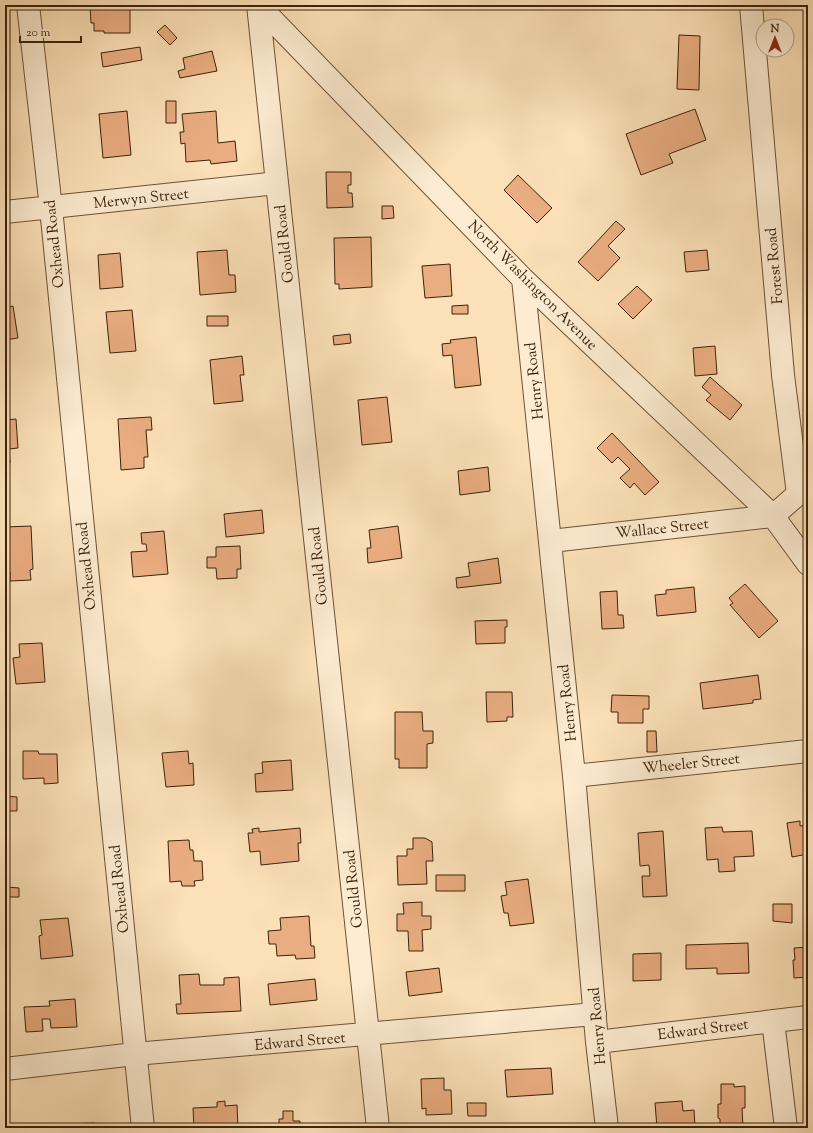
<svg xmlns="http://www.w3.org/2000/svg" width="813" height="1133" font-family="'Sorts Mill Goudy',serif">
  <rect width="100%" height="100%" fill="#fce1b8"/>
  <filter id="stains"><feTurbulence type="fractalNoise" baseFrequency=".005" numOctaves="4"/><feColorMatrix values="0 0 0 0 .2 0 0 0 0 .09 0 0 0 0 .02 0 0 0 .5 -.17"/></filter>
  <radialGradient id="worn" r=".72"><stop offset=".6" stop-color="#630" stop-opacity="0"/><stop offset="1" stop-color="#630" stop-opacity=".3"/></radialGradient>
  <path fill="#eaad81" stroke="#3c220a" d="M130 5V33H104V31H94V23H91L90 6Z
    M165 25 177 38 170 45 157 32Z
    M679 35 700 36 699 90 677 89Z
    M140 47 142 60 103 67 101 53Z
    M212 51 217 71 180 78 178 71 185 69 183 58Z
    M166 101H176V123H166Z
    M695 109 706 140 669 154 673 163 641 175 626 134Z
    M127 111 131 155 103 158 99 114Z
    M216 111 218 143 235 141 237 161 211 164 210 160 186 162 185 143 181 144 180 132H184L182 114Z
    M326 172H351V185H348V193H352L353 207 327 208Z
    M518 175 552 208 537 223 504 190Z
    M382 206H393L394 218 382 219Z
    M616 221 625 229 608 246 620 258 598 281 578 262Z
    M371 237 372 287 339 289V284H335L334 238Z
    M227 250 229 275H235L236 292 200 295 197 252Z
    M707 250 709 270 686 272 684 252Z
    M120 253 123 287 100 289 98 255Z
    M450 264 452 296 425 298 422 266Z
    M637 286 652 300 633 319 618 304Z
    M468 305V314H452V306Z
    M13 306 18 338 5 340V308Z
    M132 310 136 351 110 353 106 312Z
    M207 316H228V326H207Z
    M350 334 351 343 334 345 333 336Z
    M476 337 481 385 455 388 452 355 443 356 442 344 451 343 450 340Z
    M715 346 717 374 695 376 693 348Z
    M242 356 244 375H240L243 401 214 404 210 360Z
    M710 377 742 405 730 420 706 400 711 395 702 387Z
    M387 397 392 442 362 445 358 400Z
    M151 417 152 430H146L148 457H144V468L121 470 118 419Z
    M16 419 18 448 9 449 10 463 5 464V420Z
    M612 433 659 482 645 495 634 483 630 488 620 478 630 469 618 457 612 463 597 448Z
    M488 467 490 491 460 495 458 471Z
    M262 510 264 533 226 537 224 514Z
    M31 526 33 569 30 570 31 580 10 581V572L7 573 5 527Z
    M398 526 402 558 368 563 367 548H371L369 530Z
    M164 531 168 574 133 577 131 552 147 551 146 544H142L141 533Z
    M240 546 241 569H237V578L217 579 216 568H207V557H216V547Z
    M498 558 501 583 457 588 456 578 470 576 468 563Z
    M745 584 778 621 759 638 730 605 733 603 729 598Z
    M694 587 696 612 657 616 655 595 666 594V590Z
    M617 591 618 615H623L624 628 602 629 600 592Z
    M507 620V627H505V643L476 644 475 621Z
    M42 643 45 682 16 684 13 658 20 657 19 644Z
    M758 675 761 699 753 700V703L703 709 700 683Z
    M486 692H512L513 717H507V721L487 722Z
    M612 695 649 696V709H643V723H618V712H611Z
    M395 712H422L423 731H433V743L427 744V768H399V759H395Z
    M647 731H656L657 752H647Z
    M23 751H38L39 754H57L58 783 44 784V778L23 779Z
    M188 751 189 764 193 763 194 785 166 787 162 753Z
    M291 760 293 790 256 792 255 774 263 773 262 762Z
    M5 796 17 797V811H5Z
    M800 821V826L808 825V854L792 857 787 823Z
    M722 827 723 832 752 831 754 856 734 857 735 871 719 872 718 859 707 860 705 828Z
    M259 828V832L300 828 301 843H298L299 861 261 865 260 851 250 852 248 833H253L252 829Z
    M663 831 667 896 643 897 642 876H650L649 865 640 866 638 833Z
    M413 838H425L432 842 433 861H426L427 884 398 885 397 856H407V849H413Z
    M189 840 190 850H193L194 861H202L203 880 194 881 195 886H182L181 881 170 882 168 841Z
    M436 875H465V891H436Z
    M528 879 534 923 510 926 508 913H504L501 896 507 895 505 882Z
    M7 887 19 888V897H6Z
    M422 902V916H431V929L422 930 423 951H409L408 931H397V914H404L403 903Z
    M773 904H792V923L773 921Z
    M309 916 311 946H314L315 958 296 959 295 955 277 956 276 944H269L268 931 281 930 280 918Z
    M68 918 73 956 41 959 39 936 42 935 40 920Z
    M748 943 749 973 717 974V968L686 969V945Z
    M808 947V977L794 978 793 960H795L794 948Z
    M661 953V980L633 981V954Z
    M439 968 442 992 409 996 406 972Z
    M199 974 200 985H224V978L239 977 241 1011 177 1014 176 1004H181L179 975Z
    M315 979 317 1000 270 1005 268 984Z
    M75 999 77 1027 51 1028 50 1019H42L43 1031 26 1032 24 1007 50 1006 49 1001Z
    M551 1068 553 1094 507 1097 505 1070Z
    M444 1078V1090H451L452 1114 426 1115V1108L422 1109 421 1079Z
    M721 1084H734V1087L745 1086V1108H742L743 1127 748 1128H725V1124H720V1119L718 1118V1104H721Z
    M225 1101V1106L237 1105 238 1128H194L193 1108 217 1107V1102Z
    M682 1101 683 1111 694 1110 695 1126H685V1128H657L655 1103Z
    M467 1103H486V1116H468Z
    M283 1111H293V1121H300V1128H279V1119H283Z
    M95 1123V1128H66V1124Z"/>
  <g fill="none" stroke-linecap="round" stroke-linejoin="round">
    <g stroke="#6c5236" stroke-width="24">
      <path id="minor" d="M28 5 51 208 143 1128
        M258 5 378 1128
        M258 5 523 279 773 516 808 564
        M5 212 277 183
        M523 279 574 776 597 1042 607 1128
        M551 541 773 516 798 494 783 375 751 5
        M574 776 808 751
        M773 1021 786 1128
        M597 1042 808 1017
        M5 1069 135 1054 595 1014"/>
    </g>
    <use href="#minor" stroke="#fdecd1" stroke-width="22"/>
  </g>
  <g text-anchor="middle" stroke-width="3" stroke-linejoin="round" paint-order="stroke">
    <g font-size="15" fill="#3c220a" stroke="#fdecd1">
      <text transform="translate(141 198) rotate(-6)" y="5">Merwyn Street</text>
      <text transform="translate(54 244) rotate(-96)" y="5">Oxhead Road</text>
      <text transform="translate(284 244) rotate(-96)" y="5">Gould Road</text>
      <text transform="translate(774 266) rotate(-95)" y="5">Forest Road</text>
      <text transform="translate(533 285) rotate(45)" y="5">North Washington Avenue</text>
      <text transform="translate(534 381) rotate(-96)" y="5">Henry Road</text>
      <text transform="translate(662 528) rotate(-6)" y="5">Wallace Street</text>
      <text transform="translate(86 566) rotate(-96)" y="5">Oxhead Road</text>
      <text transform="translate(318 566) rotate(-96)" y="5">Gould Road</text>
      <text transform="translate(567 703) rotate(-96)" y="5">Henry Road</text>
      <text transform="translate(691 763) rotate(-6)" y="5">Wheeler Street</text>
      <text transform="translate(119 889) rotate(-96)" y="5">Oxhead Road</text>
      <text transform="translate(353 889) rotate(-96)" y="5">Gould Road</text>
      <text transform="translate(597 1026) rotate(-95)" y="5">Henry Road</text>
      <text transform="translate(703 1029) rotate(-7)" y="5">Edward Street</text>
      <text transform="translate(300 1041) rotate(-5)" y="5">Edward Street</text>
    </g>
  </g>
  <rect width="813" height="1133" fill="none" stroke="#fce1b8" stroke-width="20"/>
  <rect x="6" y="6" width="801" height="1121" fill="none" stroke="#3c220a" stroke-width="2"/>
  <rect x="10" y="10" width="793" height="1113" fill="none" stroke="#3c220a"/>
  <g transform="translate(775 38)"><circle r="19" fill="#fdecd1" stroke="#b09b81"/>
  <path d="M0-3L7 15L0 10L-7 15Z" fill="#8f2418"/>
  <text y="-6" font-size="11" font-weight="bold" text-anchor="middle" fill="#3c220a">N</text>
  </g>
  <path d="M20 36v6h61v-6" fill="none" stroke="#3c220a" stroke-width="2"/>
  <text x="26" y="36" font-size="12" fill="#3c220a" stroke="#fdecd1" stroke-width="3" paint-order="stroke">20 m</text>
  <rect width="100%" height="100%" filter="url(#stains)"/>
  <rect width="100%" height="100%" fill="url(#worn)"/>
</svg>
